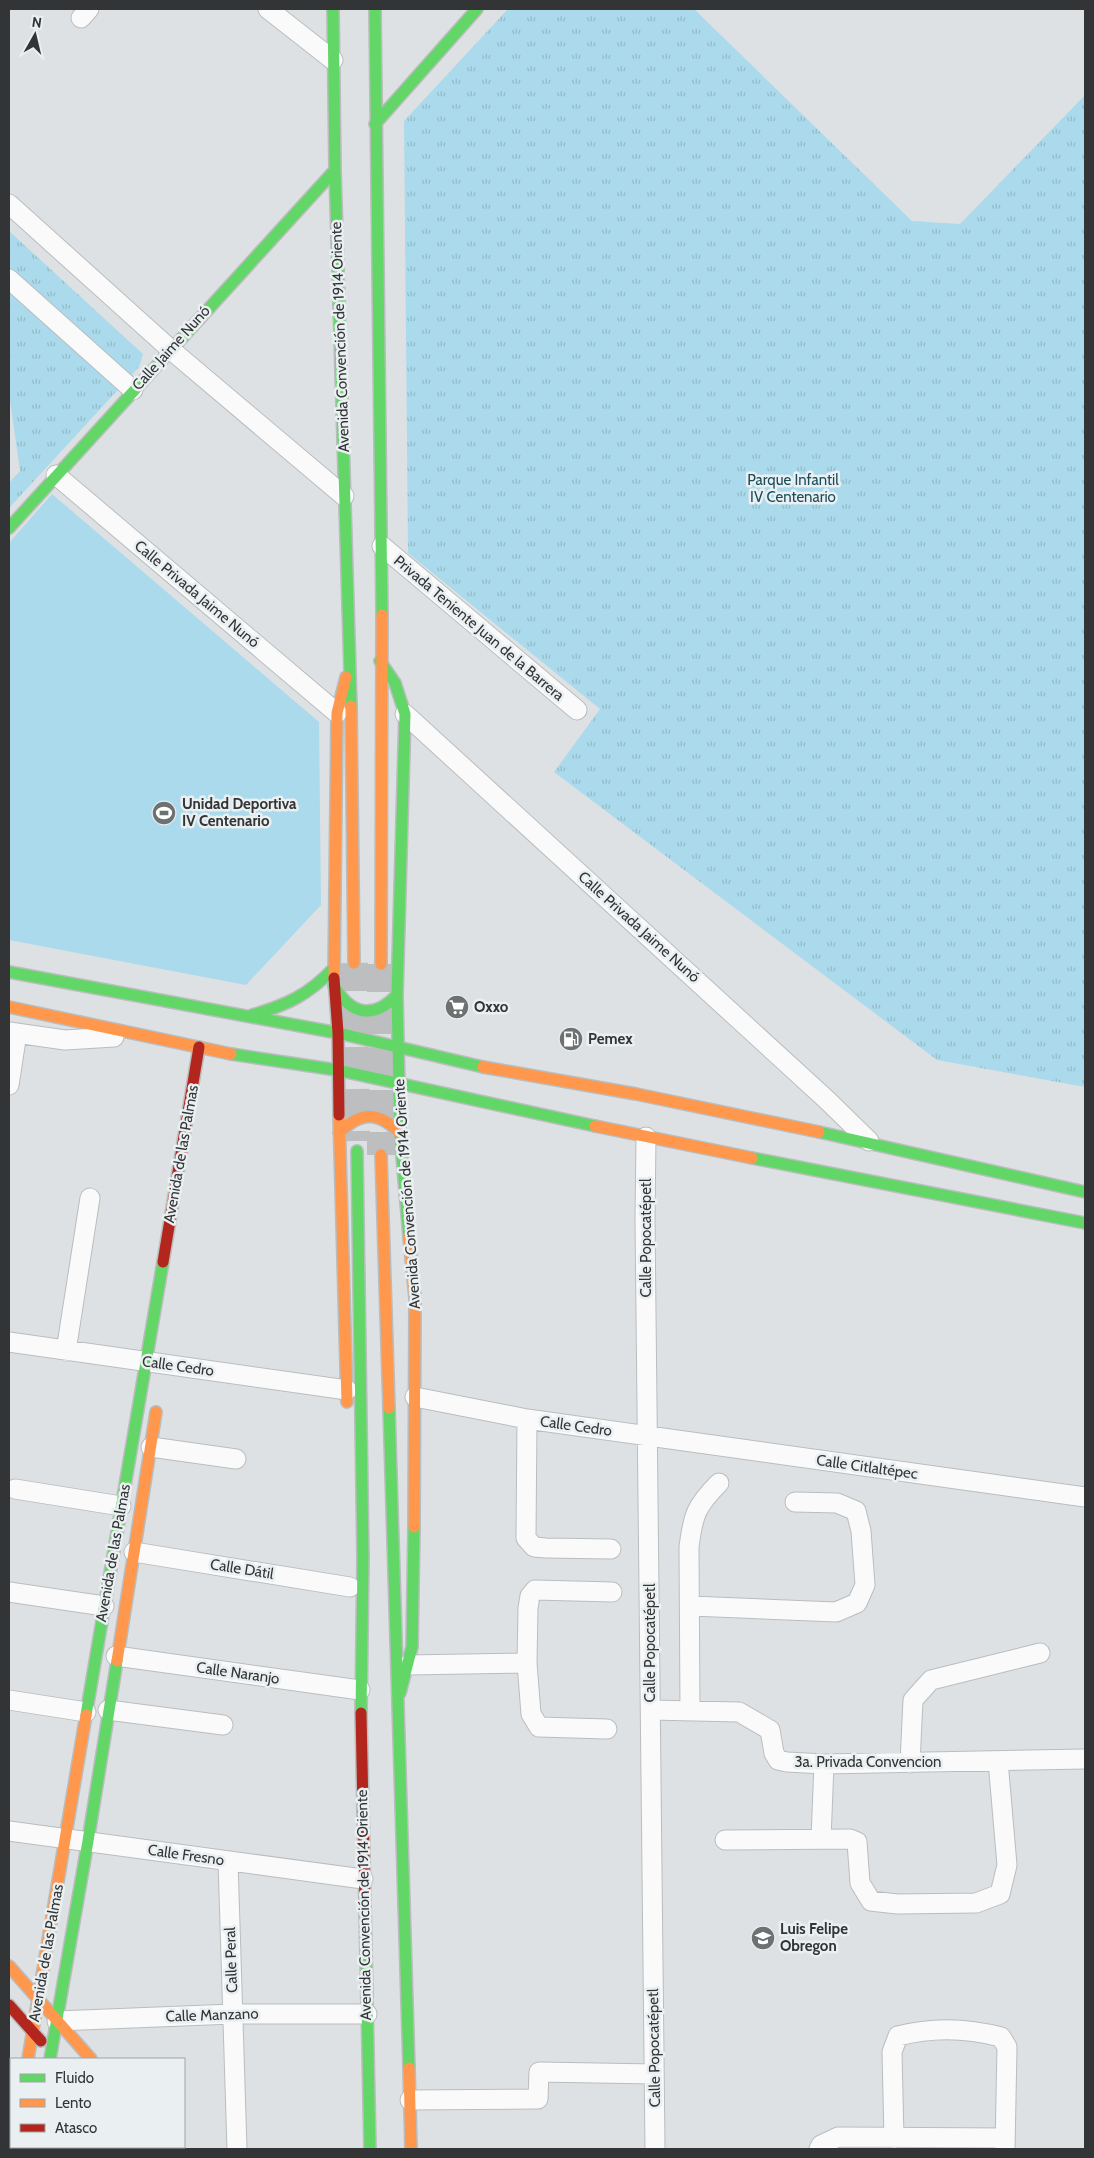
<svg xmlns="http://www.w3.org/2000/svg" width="1094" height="2158" font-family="Cabin,sans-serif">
  <defs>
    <pattern id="park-tufts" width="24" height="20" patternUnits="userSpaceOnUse" patternTransform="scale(1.25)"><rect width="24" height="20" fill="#aadaeb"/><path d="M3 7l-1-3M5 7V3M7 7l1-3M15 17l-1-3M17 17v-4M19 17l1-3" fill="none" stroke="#93bcca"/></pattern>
  </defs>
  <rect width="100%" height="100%" fill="#dee1e3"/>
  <path fill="url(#park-tufts)" d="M508 9H694L912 221 960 224 1085 95V1087L937 1060 554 772 600 709 408 553 404 121Z
    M9 231 143 354 139 367 9 508V483L20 471 9 393Z"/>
  <path fill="#aadaeb" d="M52 494 319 722 321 905 246 985 9 940V543Z"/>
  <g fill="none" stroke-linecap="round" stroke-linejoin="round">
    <path stroke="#bcbec0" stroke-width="28" stroke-dasharray="28 14" stroke-linecap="butt" d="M354 963 356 1141
      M381 964V1155"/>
    <g stroke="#babdbe" stroke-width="21">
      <path id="street" d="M268 9 333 60
        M81 18 89 9
        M9 204 170 349 344 496
        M9 279 133 390
        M56 475 337 713
        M382 546 577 710
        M405 714 827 1100 869 1141
        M9 1032 65 1040 114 1037
        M9 1085 17 1033
        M646 1137 645 1220 655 2149
        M9 1342 347 1390
        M66 1351 90 1198
        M415 1397 527 1419 1085 1497
        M527 1419 526 1538 534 1547 546 1548 611 1549
        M151 1447 236 1459
        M15 1489 121 1506
        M134 1552 350 1587
        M9 1592 104 1606
        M691 1606 836 1612 857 1603 865 1585 861 1531 856 1511 837 1503 795 1502
        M116 1656 360 1690
        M408 1665 527 1663
        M9 1700 86 1712
        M108 1710 223 1725
        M651 1710 739 1712 770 1730 774 1753 778 1760 787 1762 824 1764 1085 1759
        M690 1711 689 1547C693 1515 696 1506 719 1483
        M607 1729 539 1727 531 1714 527 1663 528 1608 530 1596 535 1590 612 1592
        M910 1763 913 1700 931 1680 1040 1653
        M9 1831 363 1879
        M821 1839 824 1764
        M725 1840 850 1839 857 1842 860 1883 871 1901 897 1904 976 1903 1000 1894 1007 1865 998 1761
        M228 1861 237 2149
        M57 2021 233 2014H367
        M410 2100 538 2099 539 2072 654 2074
        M894 2138 892 2052 898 2036C932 2027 967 2028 1001 2037L1007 2047 1005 2149
        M819 2149 821 2145 838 2137 1005 2138"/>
    </g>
    <g stroke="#babdbe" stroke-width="14">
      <path id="fast" d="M333 9 335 170 351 706
        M375 9 382 615
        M375 124 477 9
        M9 528 335 170
        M380 661 395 683 405 714 397 995 400 1133 409 1237
        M9 972 338 1033 483 1067
        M334 986C351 1015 373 1020 397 995
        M252 1015C287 1005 308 995 333 969
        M231 1054 337 1070 595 1126
        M819 1132 1085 1192
        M357 1151 363 1558 361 1713
        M752 1158 1085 1223
        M389 1408 409 2068
        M400 1693 412 1647 414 1527
        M86 1715 163 1262
        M365 1906 370 2149
        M50 2059 88 1841 117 1661
        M36 2147V2149
        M167 2147 169 2149"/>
    </g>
    <g stroke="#babdbe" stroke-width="14">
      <path id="slow" d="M351 706 354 963
        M381 964 382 615
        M334 978 337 713 346 677
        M9 1007 231 1054
        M483 1067 636 1094 819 1132
        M339 1115 347 1402
        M595 1126 752 1158
        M339 1133C361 1111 378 1111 400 1133
        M381 1155 389 1408
        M409 1237 415 1298 414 1527
        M117 1661 156 1412
        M9 1966 91 2059
        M28 2059 86 1715
        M409 2068 411 2149
        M13 2147V2149"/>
    </g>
    <g stroke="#babdbe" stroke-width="14">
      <path id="jam" d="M334 978 338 1033 339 1115
        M163 1262 199 1047
        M361 1713 365 1906
        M9 2005 41 2041
        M132 2147 134 2149"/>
    </g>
    <use href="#street" stroke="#fafafb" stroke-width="19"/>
    <use href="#fast" stroke="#63d668" stroke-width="11"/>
    <use href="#slow" stroke="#ff974d" stroke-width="11"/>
    <use href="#jam" stroke="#b3261e" stroke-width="11"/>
  </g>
  <defs>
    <g id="stadium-disc" transform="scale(1.25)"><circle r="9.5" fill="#6e7172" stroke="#eaeff1"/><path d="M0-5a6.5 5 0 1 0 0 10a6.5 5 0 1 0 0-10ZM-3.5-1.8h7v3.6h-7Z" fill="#fff"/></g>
    <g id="supermarket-disc" transform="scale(1.25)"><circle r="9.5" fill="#6e7172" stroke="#eaeff1"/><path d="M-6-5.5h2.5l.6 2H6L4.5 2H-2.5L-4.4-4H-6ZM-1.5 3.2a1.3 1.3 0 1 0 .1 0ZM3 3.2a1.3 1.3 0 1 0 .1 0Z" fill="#fff"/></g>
    <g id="fuel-disc" transform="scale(1.25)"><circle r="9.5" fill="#6e7172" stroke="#eaeff1"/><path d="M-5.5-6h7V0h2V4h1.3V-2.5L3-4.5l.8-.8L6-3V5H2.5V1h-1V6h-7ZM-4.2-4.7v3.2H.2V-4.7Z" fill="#fff"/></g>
    <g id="school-disc" transform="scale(1.25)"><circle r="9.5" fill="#6e7172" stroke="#eaeff1"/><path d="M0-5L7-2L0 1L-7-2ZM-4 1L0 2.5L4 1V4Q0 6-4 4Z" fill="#fff"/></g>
  </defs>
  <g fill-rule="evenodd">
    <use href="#stadium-disc" x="164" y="813"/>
    <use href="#supermarket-disc" x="457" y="1007"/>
    <use href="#fuel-disc" x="571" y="1039"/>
    <use href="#school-disc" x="763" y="1938"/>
  </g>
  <g text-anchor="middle" stroke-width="5" stroke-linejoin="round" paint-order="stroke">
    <g font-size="15" fill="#323435" stroke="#eaeff1">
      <text transform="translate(340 337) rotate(-92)" y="5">Avenida Convención de 1914 Oriente</text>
      <text transform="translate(171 348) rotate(-48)" y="5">Calle Jaime Nunó</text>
      <text transform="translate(197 594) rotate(40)" y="5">Calle Privada Jaime Nunó</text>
      <text transform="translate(479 628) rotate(40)" y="5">Privada Teniente Juan de la Barrera</text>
      <text transform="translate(639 927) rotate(42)" y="5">Calle Privada Jaime Nunó</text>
      <text transform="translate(181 1154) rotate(-80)" y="5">Avenida de las Palmas</text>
      <text transform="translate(407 1194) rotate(-94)" y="5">Avenida Convención de 1914 Oriente</text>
      <text transform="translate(646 1238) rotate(-90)" y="5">Calle Popocatépetl</text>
      <text transform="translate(178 1366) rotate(8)" y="5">Calle Cedro</text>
      <text transform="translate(576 1426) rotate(8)" y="5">Calle Cedro</text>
      <text transform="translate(867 1467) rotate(8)" y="5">Calle Citlaltépec</text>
      <text transform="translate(113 1553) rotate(-80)" y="5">Avenida de las Palmas</text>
      <text transform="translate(242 1569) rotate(9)" y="5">Calle Dátil</text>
      <text transform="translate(650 1643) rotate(-90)" y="5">Calle Popocatépetl</text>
      <text transform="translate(238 1673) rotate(8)" y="5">Calle Naranjo</text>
      <text x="868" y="1767">3a. Privada Convencion</text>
      <text transform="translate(186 1855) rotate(8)" y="5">Calle Fresno</text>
      <text transform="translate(364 1905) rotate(-91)" y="5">Avenida Convención de 1914 Oriente</text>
      <text transform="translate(46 1953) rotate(-80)" y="5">Avenida de las Palmas</text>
      <text transform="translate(231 1960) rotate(-92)" y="5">Calle Peral</text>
      <text transform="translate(212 2015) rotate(-2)" y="5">Calle Manzano</text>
      <text transform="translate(654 2048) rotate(-91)" y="5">Calle Popocatépetl</text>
    </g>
    <g font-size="15" fill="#194d5c" stroke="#eaeff1">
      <text x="793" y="485">Parque Infantil<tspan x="793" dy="17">IV Centenario</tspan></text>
    </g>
    <g font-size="15" font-weight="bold" fill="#323435" stroke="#eaeff1" text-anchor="start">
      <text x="182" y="809">Unidad Deportiva<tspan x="182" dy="17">IV Centenario</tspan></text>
      <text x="474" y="1012">Oxxo</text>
      <text x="588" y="1044">Pemex</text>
      <text x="780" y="1934">Luis Felipe<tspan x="780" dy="17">Obregon</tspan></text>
    </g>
  </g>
  <rect width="1094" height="2158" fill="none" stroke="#323435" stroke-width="20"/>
  <rect x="10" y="2058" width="175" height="90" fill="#eaeff1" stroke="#a0a4a6"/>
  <rect x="20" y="2074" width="25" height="8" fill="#63d668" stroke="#a0a4a6"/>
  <text x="55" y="2083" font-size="15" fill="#323435">Fluido</text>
  <rect x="20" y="2099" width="25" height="8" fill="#ff974d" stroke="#a0a4a6"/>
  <text x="55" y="2108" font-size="15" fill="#323435">Lento</text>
  <rect x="20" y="2124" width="25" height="8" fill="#b3261e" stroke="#a0a4a6"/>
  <text x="55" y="2133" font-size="15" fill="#323435">Atasco</text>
  <g transform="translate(35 35) rotate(8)" stroke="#eaeff1" stroke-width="4" paint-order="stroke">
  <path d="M0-4L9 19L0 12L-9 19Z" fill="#323435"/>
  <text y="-8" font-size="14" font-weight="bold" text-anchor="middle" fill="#323435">N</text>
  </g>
</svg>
